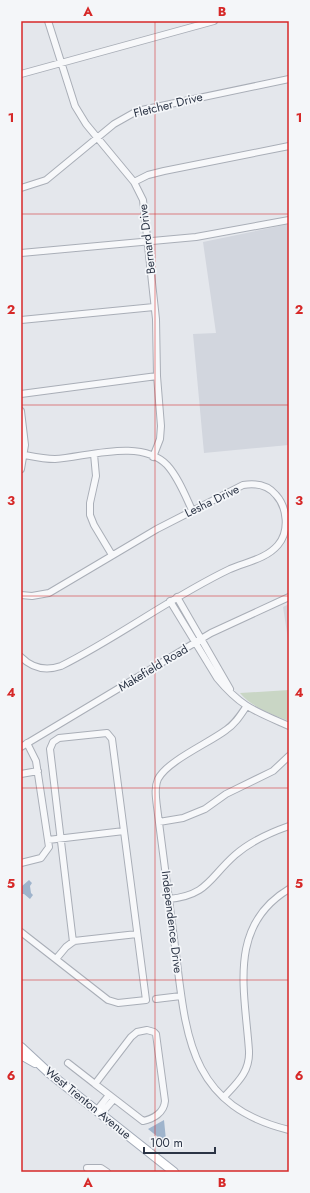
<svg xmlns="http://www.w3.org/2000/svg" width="310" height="1193" font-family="Jost,sans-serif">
  <rect width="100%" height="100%" fill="#e4e7ec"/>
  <path fill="#d2d6de" d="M289 224V445L204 453 193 334 216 333 203 242Z
    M289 604V646L283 607Z"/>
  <path fill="#c9d6c5" d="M289 690V721C271 714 253 708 240 693Z"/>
  <path fill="#9fb4cc" d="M29 880 32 883 30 886 31 893 33 895 30 899 24 894H21V887Z
    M164 1120 166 1140 163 1141 148 1129Z"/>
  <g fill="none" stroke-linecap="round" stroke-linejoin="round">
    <g stroke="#a9aeb7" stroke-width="8">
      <path id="minor" d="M48 21 75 106 86 124 134 182 143 200 156 319 157 376 161 426 160 439 153 457
        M21 74 214 21
        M134 182 148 175 164 171 289 146
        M21 188 46 180 114 124 137 111 289 79
        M21 253 196 237 289 220
        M21 320 154 307
        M21 394 157 376
        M21 411 25 445 21 469
        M94 454 96 476 90 503V515L94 525 112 555
        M25 455C35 457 44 459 55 459 87 457 141 438 167 465 178 477 185 495 192 510
        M21 595 32 596 49 593 157 529 243 485C255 483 267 484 276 495 287 507 290 531 278 545 266 559 246 562 230 569 171 597 119 637 61 666 46 671 32 668 21 657
        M177 597 230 689
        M170 601 217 678C241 707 255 711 289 726
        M246 707C240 716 235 724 226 730 209 743 167 761 158 779 154 788 156 798 157 807 163 853 169 899 175 946 186 1033 187 1105 289 1130
        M21 747 211 633 289 597
        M21 774 38 771
        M159 822 183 818 205 809 226 794 273 771 289 756
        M48 840 124 831
        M21 863 41 858 49 847 36 761 27 743
        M169 899C208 895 209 878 235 855 251 841 269 833 289 826
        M21 932 108 1000 118 1003 146 1000 112 739 107 733 59 738 53 742 50 749 73 942
        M56 959 66 947 74 941 137 934
        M156 999 181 996
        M147 1030 154 1032 156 1034 165 1101C164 1113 153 1119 143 1121L95 1084 131 1037 137 1032Z
        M68 1063 95 1084
        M224 1097C237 1083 250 1072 249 1051 245 991 227 926 289 889
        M97 1110 109 1095
        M101 1114 114 1099
        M87 1168H101L107 1172"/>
    </g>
    <g stroke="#a3abb8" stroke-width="10">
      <path id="major" d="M21 1047 49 1073 174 1172
        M21 1055 35 1063"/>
    </g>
    <use href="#minor" stroke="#f7f8fa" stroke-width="6"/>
    <use href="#major" stroke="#fff" stroke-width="8"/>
  </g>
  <path fill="none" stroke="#d62828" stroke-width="1" stroke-opacity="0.55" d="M155 21V1172M21 214H289M21 405H289M21 596H289M21 788H289M21 980H289"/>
  <g text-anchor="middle" stroke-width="3.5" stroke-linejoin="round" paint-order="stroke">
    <g font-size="12" fill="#2b3445" stroke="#f4f6f9">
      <text transform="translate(168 105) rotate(-14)" y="4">Fletcher Drive</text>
      <text transform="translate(147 239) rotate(-97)" y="4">Bernard Drive</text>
      <text transform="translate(212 501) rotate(-26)" y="4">Lesha Drive</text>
      <text transform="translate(153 668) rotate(-31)" y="4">Makefield Road</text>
      <text transform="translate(172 922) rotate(83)" y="4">Independence Drive</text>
      <text transform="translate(88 1103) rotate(39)" y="4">West Trenton Avenue</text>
    </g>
  </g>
  <rect width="310" height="1193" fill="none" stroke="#f4f6f9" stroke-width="44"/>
  <path d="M144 1147v6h71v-6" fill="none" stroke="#2b3445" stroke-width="2"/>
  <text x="150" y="1147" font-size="12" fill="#2b3445" stroke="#f4f6f9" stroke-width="3" paint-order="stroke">100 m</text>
  <rect x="22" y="22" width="266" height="1149" fill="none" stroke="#d62828" stroke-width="1.5"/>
  <g font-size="13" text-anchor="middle" font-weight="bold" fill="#d62828">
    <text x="88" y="16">A</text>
    <text x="222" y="16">B</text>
    <text x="11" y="122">1</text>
    <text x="299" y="122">1</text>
    <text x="11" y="314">2</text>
    <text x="299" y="314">2</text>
    <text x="11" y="505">3</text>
    <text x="299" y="505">3</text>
    <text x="11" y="697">4</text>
    <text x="299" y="697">4</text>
    <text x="11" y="888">5</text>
    <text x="299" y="888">5</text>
    <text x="11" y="1080">6</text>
    <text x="299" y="1080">6</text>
    <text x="88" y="1187">A</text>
    <text x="222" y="1187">B</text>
  </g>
</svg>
